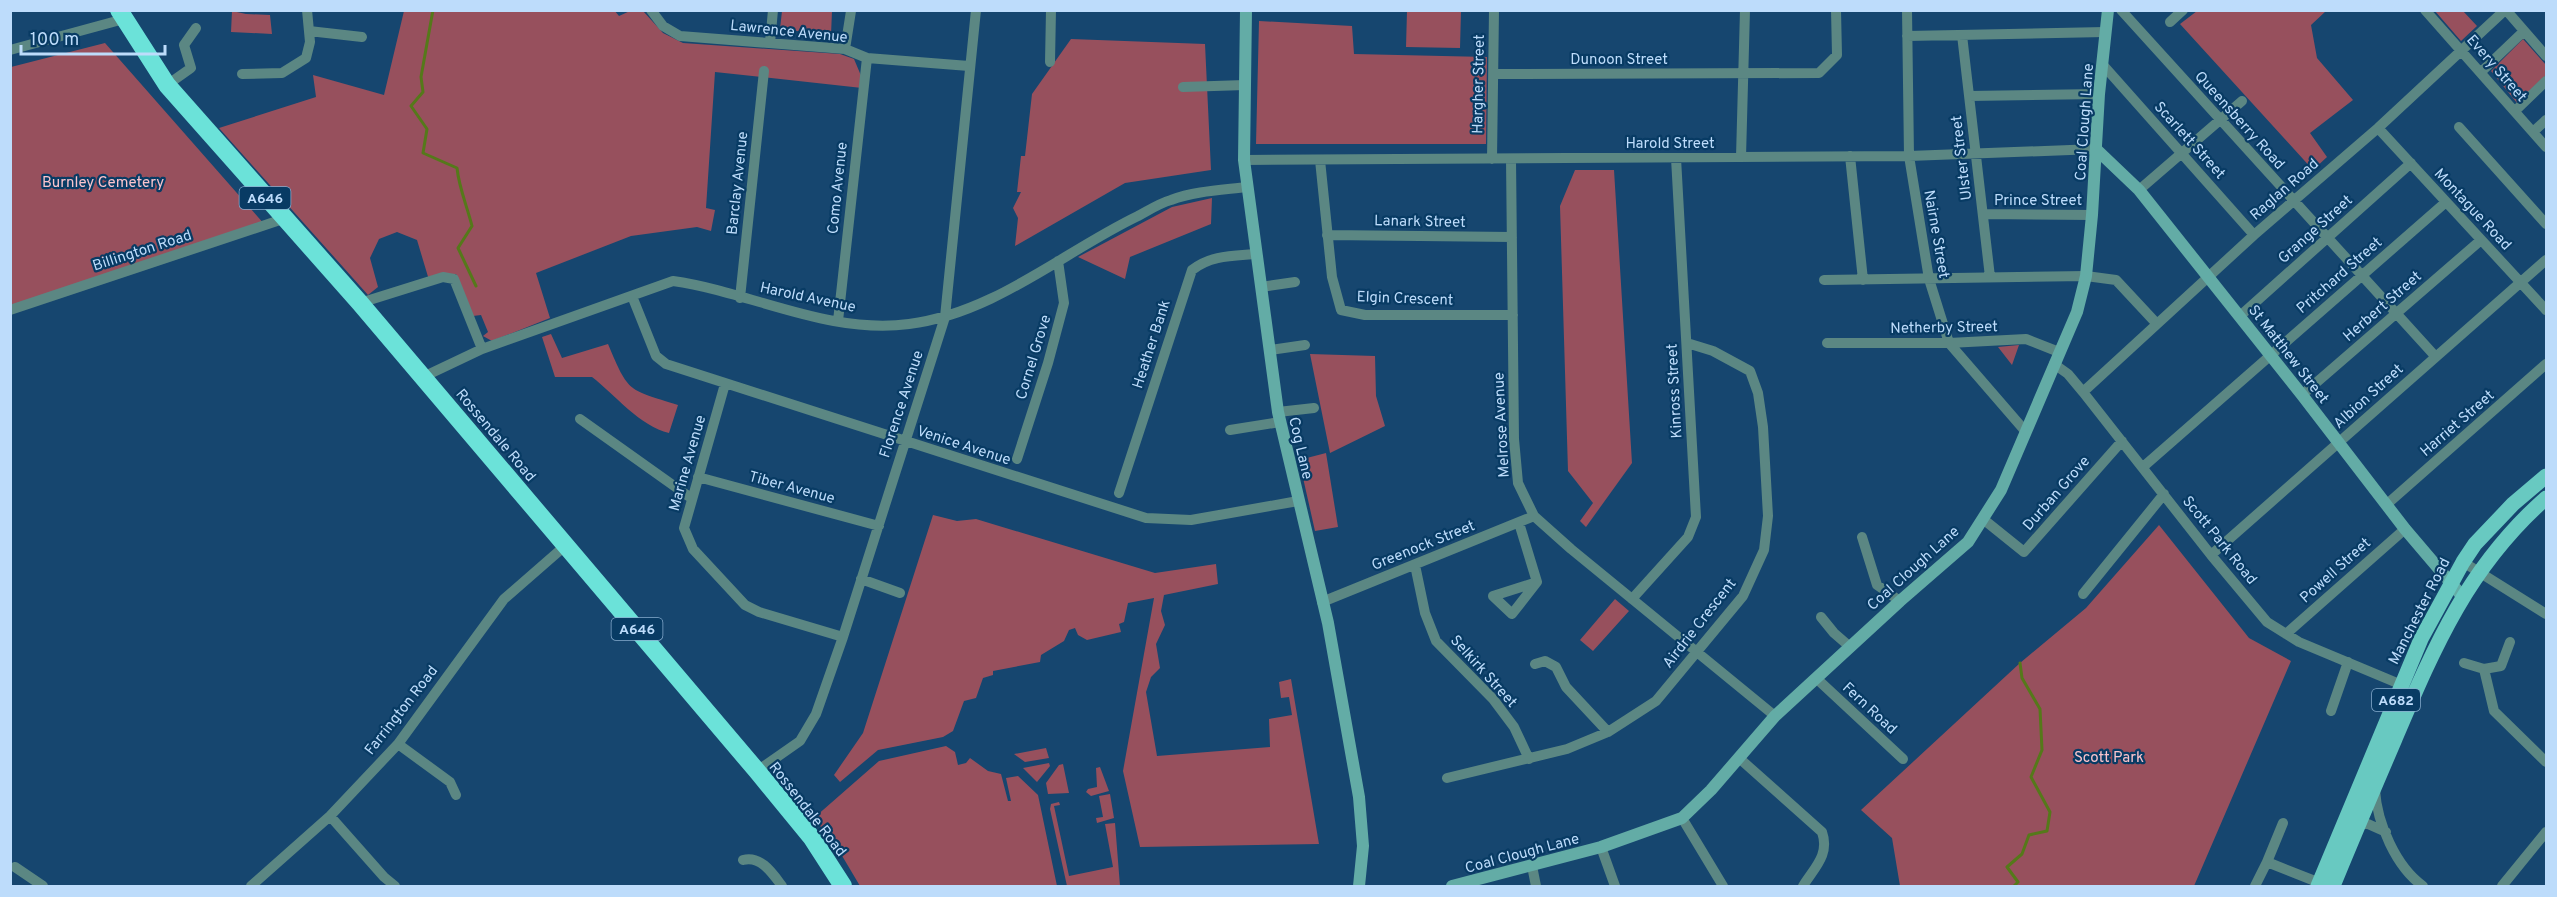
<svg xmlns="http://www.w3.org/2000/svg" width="2557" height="897" font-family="Overpass,sans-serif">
  <rect width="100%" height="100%" fill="#16466f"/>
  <path fill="#97505d" d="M614 10 619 16 630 11H643L663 33 683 43 840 54 854 59 862 78V88L715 72 706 208 715 210 711 231 697 227 631 236 536 273 550 318 492 341 483 336 488 332 481 315 473 316 456 274 429 280 417 240 397 232 379 239 370 258 378 287 368 295 219 128 316 97 313 75 384 95 404 11Z
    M232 11 246 14 270 15 272 34 231 32Z
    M782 11H832L831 35 780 29Z
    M1407 11H1461L1460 48 1406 47Z
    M2197 11H2326L2311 25 2317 58 2353 100 2310 133 2327 157 2313 170 2180 24Z
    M2435 11H2463L2477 26 2461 41Z
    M1259 21 1352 26 1354 54 1487 57 1486 144H1256Z
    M1071 39 1205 44 1211 170 1125 183 1015 246 1018 218 1013 208 1021 192H1017L1021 156H1025L1032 94Z
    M2523 39 2546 65V75L2517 103 2491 71Z
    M105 43 265 225 11 310V67Z
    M1575 170H1614L1632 463 1586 527 1580 521 1593 503 1568 471 1560 206Z
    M1212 198 1211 224 1130 257 1125 279 1078 257 1172 207Z
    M551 334 562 358 608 344C629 394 628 389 678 405L669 433C641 427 614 394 592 377H555L542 337Z
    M2019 345 2012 365 1998 347Z
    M1310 354 1375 356 1376 396 1385 426 1330 453Z
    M1326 453 1338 527 1315 531 1299 460Z
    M933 515 957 521 976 519 1155 573 1216 564 1218 584 1164 595 1161 611 1165 625 1156 644 1160 668 1151 677 1146 692 1157 756 1270 747 1269 719 1292 715 1289 697 1281 698 1279 682 1291 679 1319 844 1140 847 1123 771 1154 598 1128 603 1124 622 1119 624 1121 632 1087 640 1078 635 1075 628 1069 630 1064 641 1041 655 1040 662 993 671V675L983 678 976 698 964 701 953 731 943 737 878 750 840 782 834 775 863 733Z
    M2159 525 2249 638 2291 661 2194 886H1900L1892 838 1861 810 2020 663 2086 608Z
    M1615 599 1629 611 1593 651 1580 640Z
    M946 746 955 752 958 765 966 763 970 758 988 771 1001 774 1008 801H1011L1006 778 1018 776 1038 795 1057 886H860L841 854 815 819V817L879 761Z
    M1046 748 1049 758 1025 762 1014 754Z
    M1049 763 1050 766 1037 782 1023 768Z
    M1063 764 1069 793 1048 794 1046 783 1059 765Z
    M1100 767 1109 791 1091 796 1086 792 1088 789 1097 787 1096 768Z
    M1110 794 1114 818 1097 823 1096 818 1103 817 1099 796Z
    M1059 802 1060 805 1054 806 1069 876 1113 867 1105 824 1115 823 1120 886H1067L1050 809 1051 804Z"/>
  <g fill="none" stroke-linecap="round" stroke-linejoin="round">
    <path stroke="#55791a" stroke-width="3" d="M433 10 421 77 423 92 411 106 427 129 423 153 457 168C459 188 467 206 472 226L458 248 476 286
      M2014 886 2018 882 2007 867 2022 854 2029 835 2047 831 2050 812 2031 777 2042 750 2040 709 2022 678 2020 663"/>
    <path stroke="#5b8783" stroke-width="10" d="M651 10 663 26 680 36 845 49 867 58 969 66
      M1907 10 1909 156 1929 279 1949 343 2026 432
      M2121 10 2435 356
      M2425 10 2546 147
      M2506 10 2546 56
      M2170 22 2183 10
      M309 31 362 37
      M1962 35 1990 277
      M1907 36 2105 32
      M770 43 773 10
      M845 49 851 11
      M10 50 124 19
      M1050 62 1051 10
      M2103 65 2254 235
      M2481 72 2524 31
      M242 74 282 73 306 58 310 42 307 10
      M1494 74 1819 73 1837 55 1836 10
      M167 85 191 68 184 45 196 28
      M1183 87 1245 85
      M1969 96 2099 94
      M2515 111 2546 81
      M2459 127 2546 224
      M2378 128 2546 310
      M2533 132 2546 120
      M1850 156 1863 280
      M1741 157 1745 10
      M1492 159 1494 10
      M1511 159 1514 439 1518 483 1534 516 1571 549 1775 716
      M1244 160 1909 156 2096 149
      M1320 160 1332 277 1341 310 1365 315H1513
      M2139 190 2242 101
      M1983 214 2092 215
      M1327 235 1512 237
      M1824 280 2086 276 2116 280 2157 324
      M1261 287 1295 282
      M632 296 656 356 666 364 1146 518 1191 520 1298 501
      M740 298 764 71
      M360 303 443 277 454 279 482 349
      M10 310 283 219
      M2240 316 2411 163
      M838 321 867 58
      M1827 343H1949L2026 339 2059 352
      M1270 350 1305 345
      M2054 364 2068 374 2083 392 2211 555 2267 622 2299 642 2402 685
      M423 377 482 349 673 281C751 292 829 335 909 324 995 313 1063 252 1138 216 1149 210 1160 203 1171 200 1195 191 1223 190 1247 187
      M725 384 684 528 693 549 745 605 759 612 843 637
      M2083 392 2254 235 2378 128 2505 10
      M2302 395 2481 240
      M1278 412 1314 408
      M580 419 691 498
      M1230 430 1280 422
      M1017 459 1048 363 1064 303 1058 261
      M2143 467 2446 202
      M698 477 879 526
      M1119 493 1192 270C1211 255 1233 256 1256 254
      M2386 505 2546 364
      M1983 519 2024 552 2122 441
      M1519 523 1537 582 1512 614 1493 596 1537 582
      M1862 537 1877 585 1900 601
      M2211 555 2546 260
      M2463 562 2546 614
      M1415 565 1425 613 1436 641 1493 699 1514 727 1529 759
      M861 579 900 593
      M2083 594 2164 494
      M1632 599 1688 537 1696 517 1676 158
      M1322 602 1534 516
      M1821 617 1834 633 1849 646
      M2286 634 2405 529
      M2464 663 2484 669
      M1535 664 1545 661 1556 667 1566 687 1608 732
      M2484 669 2494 711 2546 762
      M2484 669 2501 666 2510 642
      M1816 678 1903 759
      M2331 711 2348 662
      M398 744 450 782 456 795
      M1739 758 1822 832C1830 855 1814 868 1803 886
      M757 771 800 741 816 714 843 637 945 317 976 10
      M1447 778 1567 749 1608 732 1656 701 1743 596 1764 550 1768 516 1763 427 1758 393 1750 371 1713 351 1687 343
      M2375 790C2377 823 2396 867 2423 886
      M330 816 384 877 395 886
      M1682 818 1723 886
      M2359 824H2368L2386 832
      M1601 847 1615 886
      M743 860C761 855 773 874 782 886
      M2267 862 2283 823
      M1532 866 1536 886
      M15 867 43 886
      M251 886 330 816 398 744 504 599 566 545
      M2255 886 2267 862 2320 883
      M2502 886 2546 832"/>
    <path stroke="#63aca6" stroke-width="12" d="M1246 10 1244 160 1278 412 1328 623 1359 797 1363 846 1359 886
      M2096 149 2139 190 2302 395 2405 529 2462 596
      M1452 886 1601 847 1682 818 1711 790 1775 716 1900 601 1968 542 2001 490 2077 312 2086 276 2092 215 2099 94 2108 10"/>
    <path stroke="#68c9c1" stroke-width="15" d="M2318 886 2421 639 2463 562 2475 544 2513 504 2546 476
      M2333 886C2353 837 2374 788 2395 739 2435 645 2468 567 2546 498"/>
    <path stroke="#6be2d9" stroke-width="18" d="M119 10 167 85 360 303 757 771 812 838 843 886"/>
  </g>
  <g text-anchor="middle" stroke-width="4.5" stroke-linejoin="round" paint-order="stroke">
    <g fill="#083b64" stroke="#87acce" stroke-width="1.5">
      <rect x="239.5" y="187" width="51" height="22" rx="4.5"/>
      <rect x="611.5" y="618" width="51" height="22" rx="4.5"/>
      <rect x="2372" y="689" width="48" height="22" rx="4.5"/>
    </g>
    <g font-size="14" font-weight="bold" fill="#bddcfb">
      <text x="265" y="203">A646</text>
      <text x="637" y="634">A646</text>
      <text x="2396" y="705">A682</text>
    </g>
    <g font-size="15" fill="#bddcfb" stroke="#083b64">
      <text transform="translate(789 31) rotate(6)" y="5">Lawrence Avenue</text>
      <text x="1619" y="64">Dunoon Street</text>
      <text transform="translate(2497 68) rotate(49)" y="5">Every Street</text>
      <text transform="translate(1478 84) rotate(-89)" y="5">Hargher Street</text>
      <text transform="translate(2240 120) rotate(48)" y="5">Queensberry Road</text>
      <text transform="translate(2084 122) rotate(-86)" y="5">Coal Clough Lane</text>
      <text transform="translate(2190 140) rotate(48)" y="5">Scarlett Street</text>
      <text x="1670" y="148">Harold Street</text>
      <text transform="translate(1961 158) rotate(-97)" y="5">Ulster Street</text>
      <text transform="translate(737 183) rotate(-84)" y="5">Barclay Avenue</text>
      <text transform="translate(837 188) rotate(-84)" y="5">Como Avenue</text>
      <text transform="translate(2284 189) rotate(-41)" y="5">Raglan Road</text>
      <text x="2038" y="205">Prince Street</text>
      <text transform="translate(2473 209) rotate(47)" y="5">Montague Road</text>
      <text transform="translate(1420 221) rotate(1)" y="5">Lanark Street</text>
      <text transform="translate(2315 229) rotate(-42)" y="5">Grange Street</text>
      <text transform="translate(1937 234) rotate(80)" y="5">Nairne Street</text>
      <text transform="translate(142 250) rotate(-18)" y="5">Billington Road</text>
      <text transform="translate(2339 275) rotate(-41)" y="5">Pritchard Street</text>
      <text transform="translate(808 297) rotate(12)" y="5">Harold Avenue</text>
      <text transform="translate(1405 298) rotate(2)" y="5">Elgin Crescent</text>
      <text transform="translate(2382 306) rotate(-41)" y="5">Herbert Street</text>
      <text transform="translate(1944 327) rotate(-1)" y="5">Netherby Street</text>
      <text transform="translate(1151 344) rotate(-72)" y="5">Heather Bank</text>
      <text transform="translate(2289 354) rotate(52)" y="5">St Matthew Street</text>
      <text transform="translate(1033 357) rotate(-73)" y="5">Cornel Grove</text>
      <text transform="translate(1674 391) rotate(-93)" y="5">Kinross Street</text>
      <text transform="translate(2368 396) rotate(-42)" y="5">Albion Street</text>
      <text transform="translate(901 404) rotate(-72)" y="5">Florence Avenue</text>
      <text transform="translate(2457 423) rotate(-41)" y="5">Harriet Street</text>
      <text transform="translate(1501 425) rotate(-93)" y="5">Melrose Avenue</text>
      <text transform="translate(496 435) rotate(50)" y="5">Rossendale Road</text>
      <text transform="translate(964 445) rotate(18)" y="5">Venice Avenue</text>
      <text transform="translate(1301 448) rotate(77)" y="5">Cog Lane</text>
      <text transform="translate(687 463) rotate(-74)" y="5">Marine Avenue</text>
      <text transform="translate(792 487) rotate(15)" y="5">Tiber Avenue</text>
      <text transform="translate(2056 493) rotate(-49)" y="5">Durban Grove</text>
      <text transform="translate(2220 540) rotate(51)" y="5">Scott Park Road</text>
      <text transform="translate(1423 545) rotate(-22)" y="5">Greenock Street</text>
      <text transform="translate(1913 568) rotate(-42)" y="5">Coal Clough Lane</text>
      <text transform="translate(2335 570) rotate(-42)" y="5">Powell Street</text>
      <text transform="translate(2419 611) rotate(-63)" y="5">Manchester Road</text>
      <text transform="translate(1699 623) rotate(-52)" y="5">Airdrie Crescent</text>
      <text transform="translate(1484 671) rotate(48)" y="5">Selkirk Street</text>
      <text transform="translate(1870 708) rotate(43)" y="5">Fern Road</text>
      <text transform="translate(401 710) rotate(-52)" y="5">Farrington Road</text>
      <text transform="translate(808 809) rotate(52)" y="5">Rossendale Road</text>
      <text transform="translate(1522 853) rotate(-15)" y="5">Coal Clough Lane</text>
    </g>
    <g font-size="15" fill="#fbc4cc" stroke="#083b64">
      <text x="103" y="187">Burnley Cemetery</text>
      <text x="2109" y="762">Scott Park</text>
    </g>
  </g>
  <rect width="2557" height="897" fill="none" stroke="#bddcfb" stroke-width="24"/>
  <path d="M21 45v9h144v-9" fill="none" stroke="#bddcfb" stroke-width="3"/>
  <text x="30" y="45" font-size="18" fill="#bddcfb" stroke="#083b64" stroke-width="4.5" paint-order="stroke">100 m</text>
</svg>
